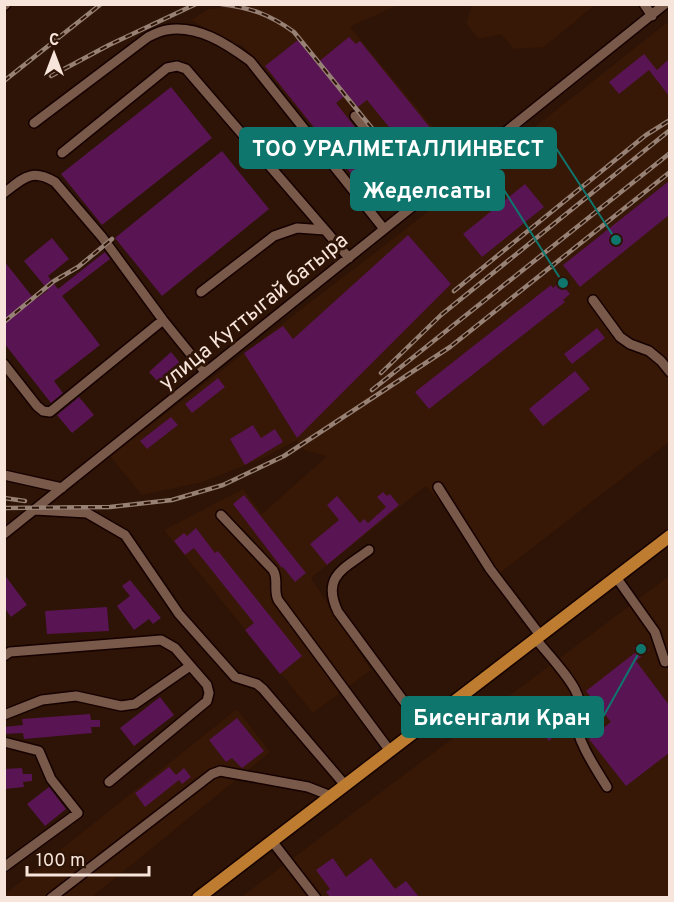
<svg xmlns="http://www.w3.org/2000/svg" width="674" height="902" font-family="Overpass,sans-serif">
  <rect width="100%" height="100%" fill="#2e1406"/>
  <path fill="#371705" d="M222 5H398L350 27 453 151 379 208 262 66 242 45 233 44 191 20 209 9 222 8Z
    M472 5V4L595 5 544 47 514 49 501 34 478 39 466 23Z
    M669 21V442L500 573 426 486 311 578 371 670 313 713 164 530 243 489 262 514 327 456 304 450 297 440 265 457 203 482 142 495 110 456 407 228Z
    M669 576V897H241Z
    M237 709 270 752 92 897 5 898V894Z"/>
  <path fill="#591553" d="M349 37 356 44 360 41 449 151 414 179 405 167 415 159 367 100 358 107 347 94 336 103 389 170 364 190 265 66 298 40 317 63Z
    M644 54 657 70 669 59V96L649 70 619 94 609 82Z
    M171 87 212 138 102 225 61 174Z
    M222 151 269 209 162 296 115 238Z
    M669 181V215L580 287 563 265Z
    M525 184 544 207 482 257 463 234Z
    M408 235 451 284 297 438 244 353 283 326 293 339Z
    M52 238 69 259 48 276 58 289 105 252 110 259 62 296 100 345 54 381 63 393 51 403 4 343V261L35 300 48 290 24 261Z
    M560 282 570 294 563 300 565 302 429 409 415 392 551 285 553 288Z
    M597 328 605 338 572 364 564 354Z
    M171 352 181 364 159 383 149 372Z
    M575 371 590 389 543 426 529 409Z
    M218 378 225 387 192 413 185 404Z
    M79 397 94 415 72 433 57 415Z
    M171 417 178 425 147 449 140 441Z
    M253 425 261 438 275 429 283 442 245 465 230 439Z
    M383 492 387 496 390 494 399 505 327 565 310 544 339 520 327 505 337 496 360 523 364 519 368 523 386 507 377 497Z
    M244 495 306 573 295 582 283 567 282 568 233 504Z
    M196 528 215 553 218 551 302 656 280 674 245 630 254 623 194 548 185 555 174 541 184 533 187 536Z
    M4 574 27 605 11 617 4 607Z
    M130 580 161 618 153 624 149 619 134 630 117 606 130 596 122 586Z
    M107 607 109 631 47 634 45 611Z
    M642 641 649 650 636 661 669 705V753L626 786 589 739 611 722 586 691 636 652 633 648Z
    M160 697 174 715 134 746 120 728Z
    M541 707 558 728 551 734 553 737 549 741 529 716Z
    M90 714 91 720H100V727H91L92 733 24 739 23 733 4 734V727L23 725 22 719Z
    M237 718 264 751 242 768 232 758 226 762 209 740Z
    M169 767 176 775 184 768 191 777 182 784 179 780 145 807 135 793Z
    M22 768 23 774H32V781L23 782 24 787 4 789V769Z
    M49 787 66 809 45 826 27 804Z
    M333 858 346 877 371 858 395 889 406 881 419 897H330L326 892 330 889 316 870Z"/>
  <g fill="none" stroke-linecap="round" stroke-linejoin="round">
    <g stroke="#150100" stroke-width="12">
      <path id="minor" d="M644 4 652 16
        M4 6 6 4
        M355 116 422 199
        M34 123 148 37C154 34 160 31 166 30 197 24 227 44 250 61L384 229
        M62 153 167 68 177 66 186 69 325 230
        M4 193C24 178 31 168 55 182L102 237 163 320 205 372
        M201 292 274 236 297 228 325 230 349 258
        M593 300 620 337 630 344 649 351 661 361 670 372
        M4 364 37 406 43 411 50 412 163 320
        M4 475 62 488
        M438 487 490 569 540 635
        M35 510 87 513 125 535 179 614 235 677 257 684 263 689 345 785
        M221 515 273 570C279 579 273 590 278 600L390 751
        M4 534 665 4
        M369 550C344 569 321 576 338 612L422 726
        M616 577 655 632 665 662
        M535 638C546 652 571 678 577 694 583 708 577 708 576 720 575 738 598 772 607 787
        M4 656 10 652 161 640 175 648 207 685 209 693 207 701 109 782
        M4 715 42 700 76 696 121 706 135 704 190 666
        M4 742 39 751 51 779 78 813 4 867
        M272 841 316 898
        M51 898 212 774 220 771 308 787 331 796"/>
    </g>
    <g stroke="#150100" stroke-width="15">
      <path id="major" d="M198 898 670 536"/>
    </g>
    <use href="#minor" stroke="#795949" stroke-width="9"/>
    <use href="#major" stroke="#bd7c30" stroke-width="12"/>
    <g stroke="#978175" stroke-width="4.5">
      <path id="rail" d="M221 4C251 8 269 14 294 32L379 137
        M51 76 109 45 196 4
        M4 81 101 4
        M454 291 646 135 670 120
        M4 322 54 281 78 267 112 239
        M381 373 441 315 670 130
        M372 390 670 153
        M4 498 25 501
        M4 508 110 507 172 500 223 485 284 456 450 347 670 172"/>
    </g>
    <use href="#rail" stroke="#2e1406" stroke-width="2" stroke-dasharray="7" stroke-linecap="butt"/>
  </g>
  <g text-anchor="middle" stroke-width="6" stroke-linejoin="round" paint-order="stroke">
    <g font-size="21" fill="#f7e4da" stroke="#2e1406">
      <text transform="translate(253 311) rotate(-39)" y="7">улица Куттыгай батыра</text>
    </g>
  </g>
  <path fill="none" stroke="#0f766e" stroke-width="2" d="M616 240L556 148M563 283L504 190M641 649L603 717"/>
  <g fill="#0f766e" stroke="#2e1406" stroke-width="2">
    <circle cx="616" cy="240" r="6"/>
    <circle cx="563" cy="283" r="6"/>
    <circle cx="641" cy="649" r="6"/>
  </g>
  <g fill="#0f766e" stroke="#0f766e" stroke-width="2">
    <rect x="240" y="128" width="316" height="40" rx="6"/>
    <rect x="351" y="170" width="153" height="40" rx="6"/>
    <rect x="402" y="697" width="201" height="40" rx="6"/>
  </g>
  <g font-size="22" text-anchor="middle" font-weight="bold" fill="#fff">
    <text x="398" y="156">ТОО УРАЛМЕТАЛЛИНВЕСТ</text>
    <text x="427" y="198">Жеделсаты</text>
    <text x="502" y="725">Бисенгали Кран</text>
  </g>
  <rect width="674" height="902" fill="none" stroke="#f7e4da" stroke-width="12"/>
  <g transform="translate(54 54)" stroke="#2e1406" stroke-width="4.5" paint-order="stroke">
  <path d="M0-4.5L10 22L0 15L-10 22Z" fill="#f7e4da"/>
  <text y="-9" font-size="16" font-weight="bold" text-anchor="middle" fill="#f7e4da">С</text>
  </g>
  <path d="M27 866v9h122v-9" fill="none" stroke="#f7e4da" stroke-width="3"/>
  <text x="36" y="866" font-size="18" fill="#f7e4da" stroke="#2e1406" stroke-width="4.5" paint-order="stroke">100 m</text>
</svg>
